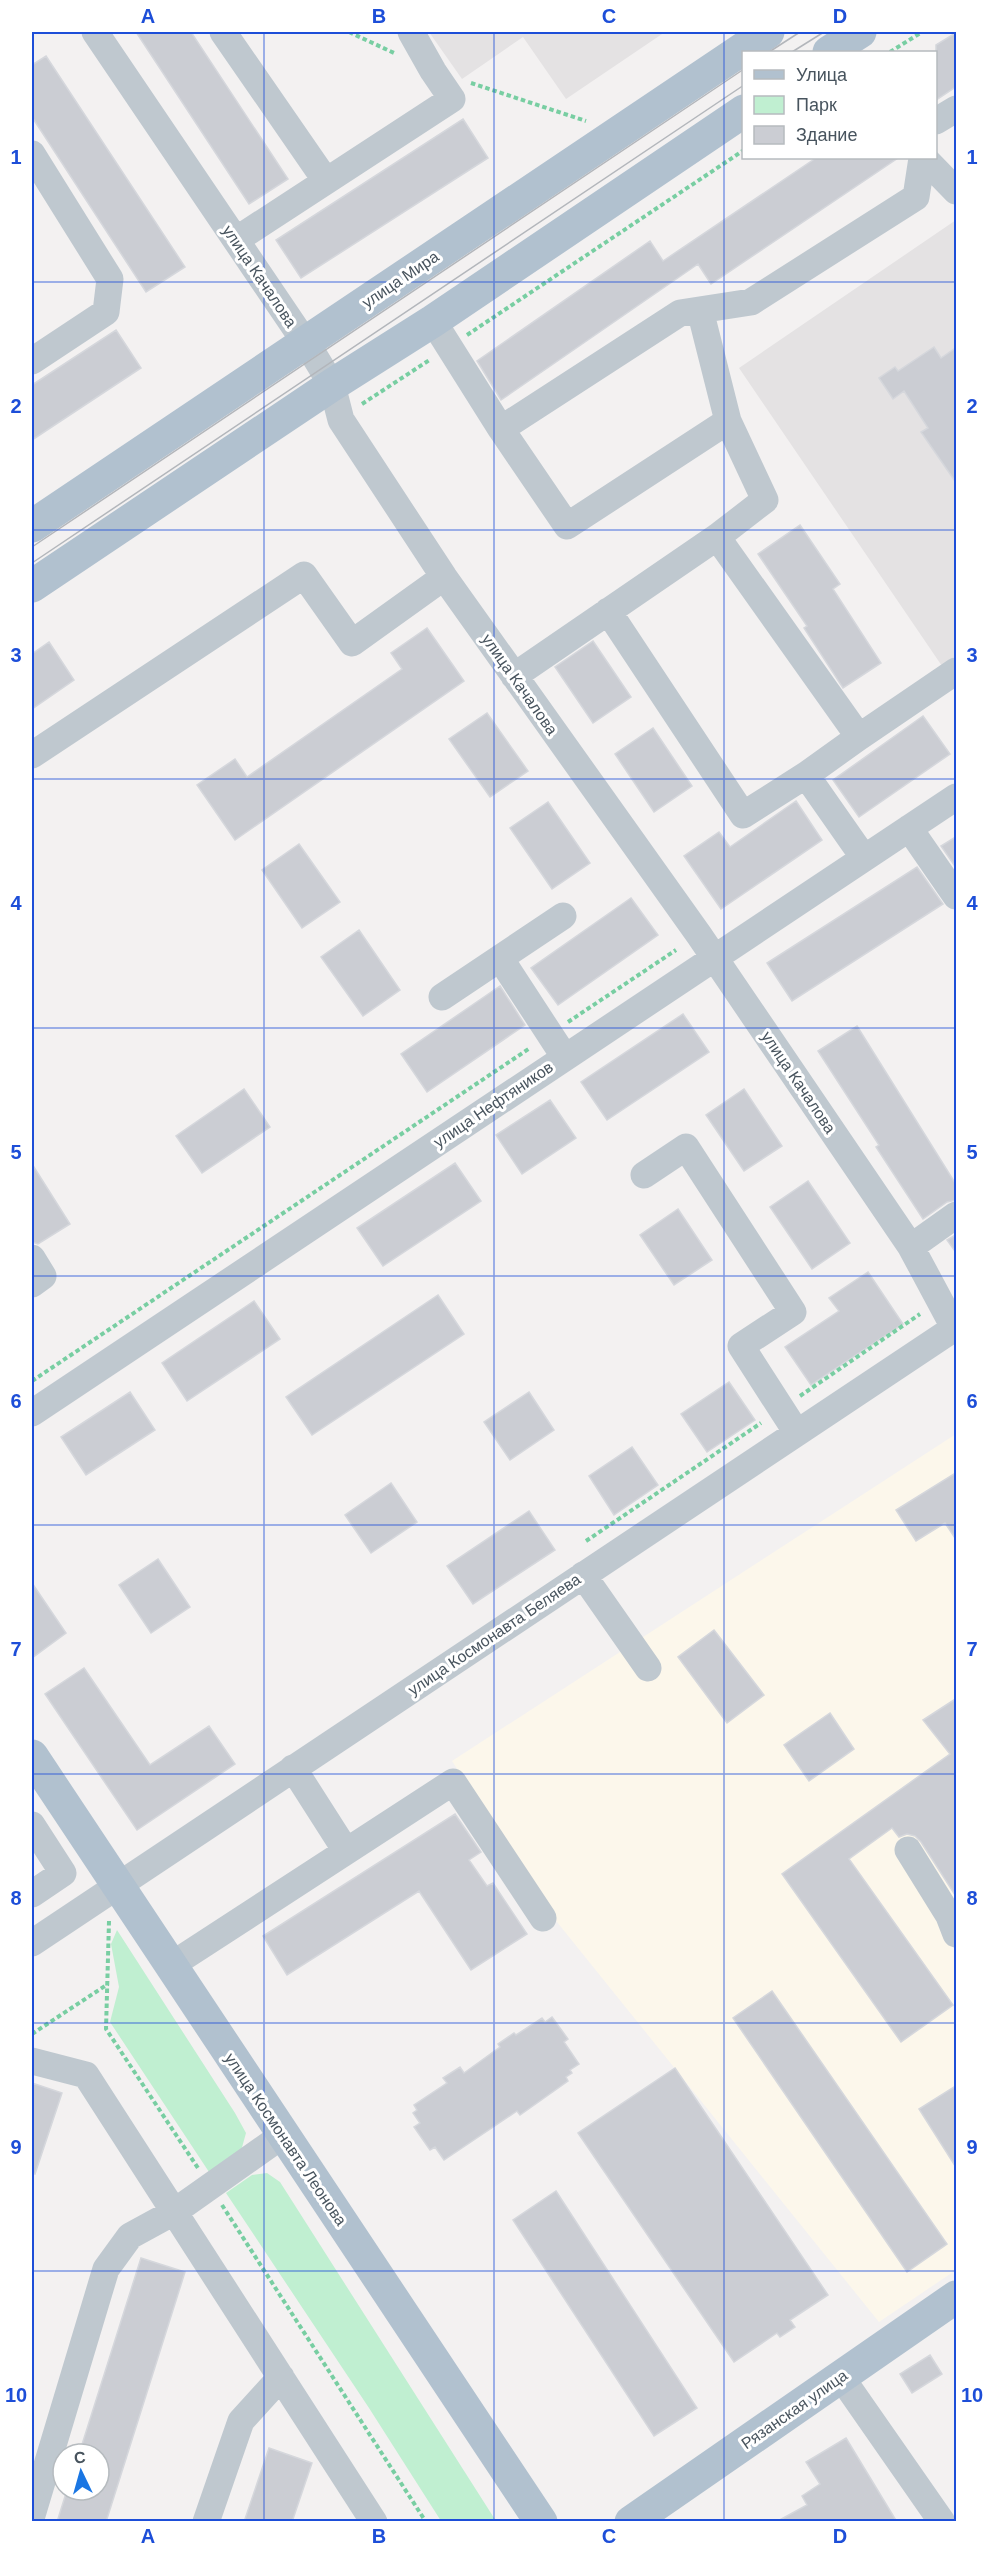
<svg xmlns="http://www.w3.org/2000/svg" width="988" height="2553" font-family="Arial,sans-serif">
  <rect width="100%" height="100%" fill="#f3f1f1"/>
  <path fill="#fcf7eb" d="M956 1434V2270L879 2322 557 1922 452 1761Z"/>
  <path fill="#e4e2e3" d="M429 32H665L566 99 523 37 462 79Z
    M956 220V656L942 666 739 368Z"/>
  <path fill="#c0efd1" d="M117 1930 235 2113 246 2133 241 2151 211 2175 110 2022 119 1987 111 1944Z
    M267 2173 280 2182 496 2521H441L369 2408 226 2193 252 2175Z"/>
  <path fill="#cbcdd3" stroke="#d5d7dc" stroke-width="1.5" d="M136 32H191L288 179 249 204Z
    M957 32V86L936 100V45Z
    M46 56 185 267 146 292 32 117V65Z
    M463 119 488 158 301 278 276 240Z
    M816 158H898L711 284 698 264 501 400 477 361 650 241 663 261Z
    M116 330 141 368 32 440V385Z
    M934 347 941 358 957 347V484L921 432 928 428 904 391 893 399 879 378 895 367 898 371Z
    M800 525 840 584 833 589 881 663 843 688 804 628 807 626 758 554Z
    M427 628 464 681 235 840 197 785 235 759 247 777 402 669 391 653Z
    M593 641 631 697 593 723 555 667Z
    M49 642 74 680 32 709V654Z
    M487 713 528 771 490 797 449 739Z
    M923 716 950 754 859 817 833 780Z
    M653 728 692 786 654 812 615 754Z
    M796 801 822 840 721 909 684 856 719 832 730 847Z
    M548 802 590 863 552 889 510 828Z
    M957 836V869L941 846Z
    M299 844 340 902 302 928 262 870Z
    M917 867 943 904 792 1001 767 963Z
    M631 898 658 935 558 1005 531 968Z
    M359 930 400 990 363 1016 321 957Z
    M500 986 525 1025 427 1092 401 1054Z
    M683 1014 709 1052 607 1120 581 1082Z
    M857 1026 957 1186V1200L947 1202 923 1219 876 1147 879 1145 818 1051Z
    M244 1089 270 1127 202 1173 176 1136Z
    M744 1089 782 1146 744 1171 706 1115Z
    M550 1100 576 1138 522 1174 496 1135Z
    M455 1163 481 1201 383 1266 357 1228Z
    M32 1164 70 1224 38 1244 32 1242Z
    M808 1181 850 1243 812 1269 770 1207Z
    M678 1209 712 1260 674 1285 640 1235Z
    M957 1234V1254L947 1240Z
    M868 1272 903 1324 811 1385 785 1347 839 1311 829 1298Z
    M438 1295 464 1334 312 1435 286 1397Z
    M254 1301 280 1339 187 1401 162 1363Z
    M729 1382 755 1420 707 1452 681 1414Z
    M130 1392 155 1430 86 1475 61 1437Z
    M529 1392 554 1430 510 1460 484 1422Z
    M632 1447 658 1485 614 1515 589 1476Z
    M957 1472V1541L945 1523 916 1541 896 1510Z
    M391 1483 417 1522 371 1553 345 1515Z
    M529 1511 555 1550 473 1604 447 1566Z
    M158 1559 190 1607 151 1633 119 1585Z
    M32 1583 66 1633 32 1658Z
    M714 1630 764 1695 727 1723 678 1657Z
    M84 1668 150 1765 209 1726 235 1764 137 1830 45 1694Z
    M957 1698V1898L921 1842 915 1836 907 1834 899 1837 892 1828 849 1859 953 2005 901 2042 782 1874 950 1754 923 1720Z
    M830 1713 854 1749 809 1781 784 1745Z
    M455 1814 481 1852 469 1860 487 1886 493 1883 527 1934 471 1970 419 1891 287 1975 263 1936Z
    M772 1991 947 2244 907 2272 733 2018Z
    M552 2017 568 2039 564 2042 579 2064 570 2070 572 2073 566 2077 568 2081 520 2115 517 2111 444 2160 435 2147 430 2150 414 2127 420 2123 413 2113 417 2110 414 2105 447 2083 443 2078 460 2067 464 2073 500 2047 498 2044 514 2033 516 2035 542 2018 545 2022Z
    M675 2068 828 2295 790 2320 795 2327 780 2337 777 2333 734 2362 578 2133Z
    M32 2083 62 2093 35 2174 32 2173Z
    M957 2085V2169L919 2109Z
    M556 2191 697 2408 654 2436 513 2220Z
    M141 2258 185 2272 106 2522H57L67 2490H99V2454H79Z
    M930 2355 942 2374 912 2393 900 2374Z
    M846 2438 897 2522H776L807 2505 802 2496 820 2484 806 2462Z
    M269 2448 312 2463 292 2522H244Z"/>
  <g fill="none" stroke-linecap="round" stroke-linejoin="round">
    <path stroke="#78cea2" stroke-width="4" stroke-dasharray="4.5 3" stroke-linecap="butt" d="M349 32 394 53
      M890 52 922 32
      M471 83 586 121
      M467 335 744 150
      M362 404 431 359
      M568 1022 676 950
      M32 1381 530 1048
      M800 1396 920 1314
      M586 1541 761 1423
      M109 1921 106 2029 198 2168
      M32 2034 108 1984
      M222 2205 426 2522"/>
    <path stroke="#bfc8cf" stroke-width="27" d="M95 32 315 357 332 385 341 420 444 577 699 935 911 1247 956 1331
      M223 32 326 181
      M936 121 956 109
      M32 154 110 279 106 312 32 361
      M924 158 956 191
      M236 240 452 99 433 71 411 32
      M433 321 501 429 680 313 751 302 916 197 922 158
      M501 429 567 526 728 421 700 310
      M717 537 859 737 806 775 864 858
      M608 611 743 815 806 775
      M514 676 717 537 765 500 728 421
      M859 737 956 671
      M32 755 304 575 352 643 444 577
      M909 828 956 896
      M500 958 564 1056
      M442 997 563 916
      M644 1175 686 1147 793 1312 741 1346 797 1433
      M911 1247 956 1215
      M32 1258 43 1276 32 1284
      M32 1413 956 797
      M583 1575 648 1668
      M293 1768 346 1851
      M32 1825 63 1873 32 1894
      M908 1850 949 1916 956 1934
      M32 1943 956 1327
      M170 1966 453 1782 543 1918
      M32 2061 86 2075 374 2522
      M841 2377 942 2522
      M32 2515 106 2269 130 2236 174 2212 283 2135
      M206 2522 241 2421 281 2377"/>
    <path stroke="#b1c1cf" stroke-width="33" d="M829 52 860 32
      M32 526 768 32
      M32 586 332 385 433 321 744 111
      M32 1756 541 2522
      M631 2522 956 2297"/>
    <path stroke="#b3b6bb" stroke-width="1.5" d="M769 52 800 32
      M792 52 824 32
      M32 547 744 69
      M32 563 744 85"/>
  </g>
  <path fill="none" stroke="#1d4ed8" stroke-width="1.5" stroke-opacity="0.55" d="M264 32V2522M494 32V2522M724 32V2522M32 282H956M32 530H956M32 779H956M32 1028H956M32 1276H956M32 1525H956M32 1774H956M32 2023H956M32 2271H956"/>
  <g text-anchor="middle" stroke-width="6" stroke-linejoin="round" paint-order="stroke">
    <g font-size="16" fill="#48545e" stroke="#fff">
      <text transform="translate(260 276) rotate(56)" y="6">улица Качалова</text>
      <text transform="translate(400 279) rotate(-34)" y="6">улица Мира</text>
      <text transform="translate(520 684) rotate(55)" y="6">улица Качалова</text>
      <text transform="translate(799 1082) rotate(56)" y="6">улица Качалова</text>
      <text transform="translate(493 1104) rotate(-34)" y="6">улица Нефтяников</text>
      <text transform="translate(494 1634) rotate(-34)" y="6">улица Космонавта Беляева</text>
      <text transform="translate(286 2139) rotate(56)" y="6">улица Космонавта Леонова</text>
      <text transform="translate(794 2409) rotate(-35)" y="6">Рязанская улица</text>
    </g>
  </g>
  <rect width="988" height="2553" fill="none" stroke="#ffffff" stroke-width="66"/>
  <rect x="742" y="51" width="195" height="108" fill="#ffffff" stroke="#b6bbbf" stroke-width="1.5"/>
  <rect x="754" y="70" width="30" height="9" fill="#b1c1cf" stroke="#b6bbbf" stroke-width="1.5"/>
  <text x="796" y="81" font-size="18" fill="#48545e">Улица</text>
  <rect x="754" y="96" width="30" height="18" fill="#c0efd1" stroke="#b6bbbf" stroke-width="1.5"/>
  <text x="796" y="111" font-size="18" fill="#48545e">Парк</text>
  <rect x="754" y="126" width="30" height="18" fill="#cbcdd3" stroke="#b6bbbf" stroke-width="1.5"/>
  <text x="796" y="141" font-size="18" fill="#48545e">Здание</text>
  <g transform="translate(81 2472) rotate(355)"><circle r="28" fill="#ffffff" stroke="#b6bbbf" stroke-width="1.5"/>
  <path d="M0-4.5L10 22L0 15L-10 22Z" fill="#1a76e3"/>
  <text y="-9" font-size="16" font-weight="bold" text-anchor="middle" fill="#48545e">С</text>
  </g>
  <rect x="33" y="33" width="922" height="2487" fill="none" stroke="#1d4ed8" stroke-width="2"/>
  <g font-size="20" text-anchor="middle" font-weight="bold" fill="#1d4ed8">
    <text x="148" y="23">A</text>
    <text x="379" y="23">B</text>
    <text x="609" y="23">C</text>
    <text x="840" y="23">D</text>
    <text x="16" y="164">1</text>
    <text x="972" y="164">1</text>
    <text x="16" y="413">2</text>
    <text x="972" y="413">2</text>
    <text x="16" y="662">3</text>
    <text x="972" y="662">3</text>
    <text x="16" y="910">4</text>
    <text x="972" y="910">4</text>
    <text x="16" y="1159">5</text>
    <text x="972" y="1159">5</text>
    <text x="16" y="1408">6</text>
    <text x="972" y="1408">6</text>
    <text x="16" y="1656">7</text>
    <text x="972" y="1656">7</text>
    <text x="16" y="1905">8</text>
    <text x="972" y="1905">8</text>
    <text x="16" y="2154">9</text>
    <text x="972" y="2154">9</text>
    <text x="16" y="2402">10</text>
    <text x="972" y="2402">10</text>
    <text x="148" y="2543">A</text>
    <text x="379" y="2543">B</text>
    <text x="609" y="2543">C</text>
    <text x="840" y="2543">D</text>
  </g>
</svg>
